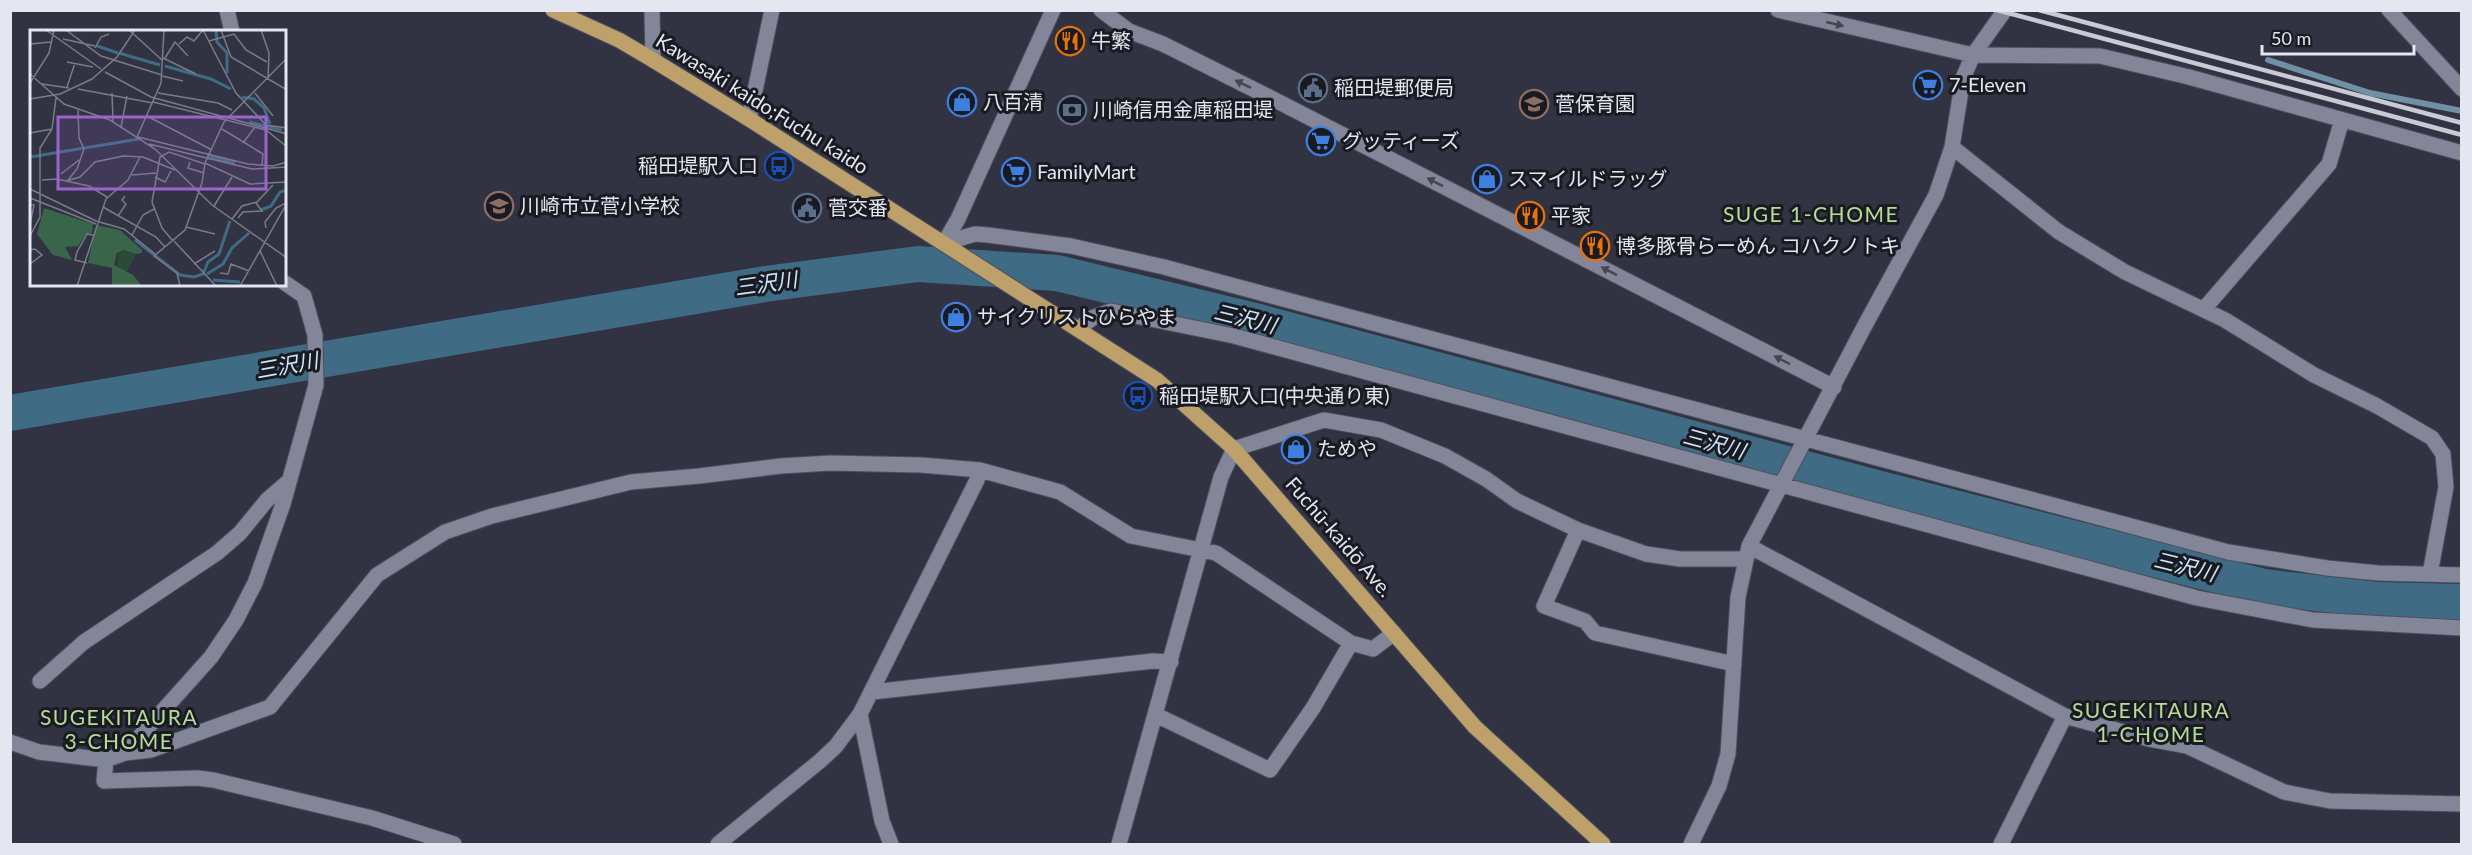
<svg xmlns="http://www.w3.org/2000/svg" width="2472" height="855" font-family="Lato,'Noto Sans JP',sans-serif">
  <rect width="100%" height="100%" fill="#313343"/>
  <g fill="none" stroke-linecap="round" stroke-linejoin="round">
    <path stroke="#7090a5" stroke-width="6" d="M2268 60 2370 93 2462 111"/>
    <path stroke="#3f6b85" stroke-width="36" d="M10 413 765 284 918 264 1057 273 1255 321 1876 488 2264 587 2377 600 2462 602"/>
    <g stroke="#4e505d" stroke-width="17">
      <path id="street" d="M227 10 232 32
        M652 10 653 60
        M1101 10 1129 31 1163 44 1277 101 1834 387
        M1778 10 1973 55 2100 56 2189 77 2462 153
        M2389 10 2462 89
        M749 119 772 10
        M1952 147 2059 232 2125 272 2225 320 2314 375 2377 406 2432 438 2443 454 2446 487 2430 574
        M944 243 975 234 988 235 1071 246 1164 267 2228 552 2327 568 2378 573 2462 575
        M2204 309 2329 164 2342 120
        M1078 329 1094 317 1111 311 1234 336 2197 598 2313 620 2462 628
        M1578 530 1544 606 1585 621 1595 633 1734 664
        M1749 546 2065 716 2149 739 2187 746 2284 792 2330 801 2462 804
        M40 681 84 642 217 553 240 533 267 500 289 481
        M872 692 1153 661 1171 662
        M860 714 882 821 891 844
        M1156 715 1270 770 1313 708 1351 643
        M10 742 39 752 106 760 125 753 151 750 270 707 377 575 445 532 492 516 631 482 699 476 781 466 830 463 921 465 980 470 1060 492 1131 536 1216 553 1351 643 1373 649 1394 633
        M125 753 211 657 236 620 255 583 283 504 316 385 315 335 304 296 285 283
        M106 760 104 781 197 778 213 780 372 818 454 844
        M718 844 820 761 836 746 860 714 977 480 980 470
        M1119 844 1221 477 1234 449 1324 420 1381 430 1445 456 1486 479 1517 501 1578 530 1646 554 1680 559H1745
        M1691 844 1719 786 1728 754 1738 597 1749 546 1864 327 1936 195 1952 147 1963 78 1973 55 2005 10
        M2001 844 2065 716"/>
    </g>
    <g stroke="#4e505d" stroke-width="17">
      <path id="secondary" d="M944 243 958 219 1053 10"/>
    </g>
    <g stroke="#4e505d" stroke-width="17">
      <path id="primary" d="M553 10 619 40 653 60 749 119 1157 380 1234 449 1475 727 1603 844"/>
    </g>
    <use href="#street" stroke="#838699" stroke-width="15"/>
    <use href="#secondary" stroke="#838699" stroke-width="15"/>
    <use href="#primary" stroke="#bea06a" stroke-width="15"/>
    <path stroke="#c8cad5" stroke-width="4.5" d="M1997 10 2462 135
      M2039 10 2462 123"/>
  </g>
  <defs><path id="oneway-solid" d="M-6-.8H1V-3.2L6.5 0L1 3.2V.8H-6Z" transform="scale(1.5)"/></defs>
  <g fill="#444652">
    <use href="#oneway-solid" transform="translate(1835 24) rotate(13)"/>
    <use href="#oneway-solid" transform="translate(1243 84) rotate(-154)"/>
    <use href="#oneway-solid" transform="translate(1435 182) rotate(-153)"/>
    <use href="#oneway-solid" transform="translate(1609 271) rotate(-153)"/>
    <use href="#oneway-solid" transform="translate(1782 360) rotate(-153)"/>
  </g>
  <defs>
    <g id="restaurant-ring" transform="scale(1.5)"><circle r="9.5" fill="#1a1b22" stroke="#e8710a" stroke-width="1.5"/><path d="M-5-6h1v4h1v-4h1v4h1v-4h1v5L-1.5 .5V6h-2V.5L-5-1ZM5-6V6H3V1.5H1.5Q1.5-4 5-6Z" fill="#e8710a"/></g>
    <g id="supermarket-ring" transform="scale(1.5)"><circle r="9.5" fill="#1a1b22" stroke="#3f7fe0" stroke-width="1.5"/><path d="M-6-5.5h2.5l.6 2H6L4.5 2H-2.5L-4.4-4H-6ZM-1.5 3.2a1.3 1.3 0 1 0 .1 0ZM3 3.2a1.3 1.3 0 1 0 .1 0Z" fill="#3f7fe0"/></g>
    <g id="civic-ring" transform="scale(1.5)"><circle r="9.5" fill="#1a1b22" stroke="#5c6f8a" stroke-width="1.5"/><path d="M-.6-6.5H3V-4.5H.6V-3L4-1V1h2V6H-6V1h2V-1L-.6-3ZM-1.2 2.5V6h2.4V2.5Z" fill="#5c6f8a"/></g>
    <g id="shop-ring" transform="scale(1.5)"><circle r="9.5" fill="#1a1b22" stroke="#3f7fe0" stroke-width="1.5"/><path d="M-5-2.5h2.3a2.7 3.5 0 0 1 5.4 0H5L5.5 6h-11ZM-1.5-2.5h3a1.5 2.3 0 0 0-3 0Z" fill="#3f7fe0"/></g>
    <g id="school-ring" transform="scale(1.5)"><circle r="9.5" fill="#1a1b22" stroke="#8d6e63" stroke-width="1.5"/><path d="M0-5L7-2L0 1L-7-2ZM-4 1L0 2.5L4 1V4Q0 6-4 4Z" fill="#8d6e63"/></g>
    <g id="bank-ring" transform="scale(1.5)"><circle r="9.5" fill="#1a1b22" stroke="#5c6f8a" stroke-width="1.5"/><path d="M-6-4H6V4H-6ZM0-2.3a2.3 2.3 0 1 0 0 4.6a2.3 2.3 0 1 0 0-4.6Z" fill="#5c6f8a"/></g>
    <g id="bus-ring" transform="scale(1.5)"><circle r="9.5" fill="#1a1b22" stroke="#1a4fb4" stroke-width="1.5"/><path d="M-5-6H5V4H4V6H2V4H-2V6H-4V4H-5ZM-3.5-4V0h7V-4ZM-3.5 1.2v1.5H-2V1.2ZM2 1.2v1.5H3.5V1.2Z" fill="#1a4fb4"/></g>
  </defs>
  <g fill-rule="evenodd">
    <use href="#restaurant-ring" x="1070" y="41"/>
    <use href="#supermarket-ring" x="1928" y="85"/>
    <use href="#civic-ring" x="1313" y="88"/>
    <use href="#shop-ring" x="962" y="102"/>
    <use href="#school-ring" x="1534" y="104"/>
    <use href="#bank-ring" x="1072" y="110"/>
    <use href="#supermarket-ring" x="1321" y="141"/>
    <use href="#bus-ring" x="779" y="166"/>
    <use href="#supermarket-ring" x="1016" y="172"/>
    <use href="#shop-ring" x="1487" y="179"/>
    <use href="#school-ring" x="499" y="206"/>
    <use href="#civic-ring" x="807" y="208"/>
    <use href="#restaurant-ring" x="1530" y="216"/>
    <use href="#restaurant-ring" x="1595" y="246"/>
    <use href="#shop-ring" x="956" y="317"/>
    <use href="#bus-ring" x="1138" y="396"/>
    <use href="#shop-ring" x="1296" y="449"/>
  </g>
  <g text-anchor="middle" stroke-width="6" stroke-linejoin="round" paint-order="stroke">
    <g font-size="20" fill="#e4e6f0" stroke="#1a1b22" text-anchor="start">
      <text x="1091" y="48">牛繁</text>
      <text x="1949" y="92">7-Eleven</text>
      <text x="1334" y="95">稲田堤郵便局</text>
      <text x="983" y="109">八百清</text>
      <text x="1555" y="111">菅保育園</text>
      <text x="1093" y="117">川崎信用金庫稲田堤</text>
      <text x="1342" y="148">グッティーズ</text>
      <text x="758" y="173" text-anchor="end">稲田堤駅入口</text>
      <text x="1037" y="179">FamilyMart</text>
      <text x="1508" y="186">スマイルドラッグ</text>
      <text x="520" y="213">川崎市立菅小学校</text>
      <text x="828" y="215">菅交番</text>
      <text x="1551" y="223">平家</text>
      <text x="1616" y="253">博多豚骨らーめん コハクノトキ</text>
      <text x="977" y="324">サイクリストひらやま</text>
      <text x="1159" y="403">稲田堤駅入口(中央通り東)</text>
      <text x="1317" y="456">ためや</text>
    </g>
    <g font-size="20" fill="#e4e6f0" stroke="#1a1b22">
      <text transform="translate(762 104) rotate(32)" y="7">Kawasaki kaido;Fuchu kaido</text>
      <text transform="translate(1339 537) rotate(49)" y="7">Fuchū-kaidō Ave.</text>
    </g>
    <g font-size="21" letter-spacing="1.5" fill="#b7dc97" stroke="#1a1b22">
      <text x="1811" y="222">SUGE 1-CHOME</text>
      <text x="2151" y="718">SUGEKITAURA<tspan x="2151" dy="24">1-CHOME</tspan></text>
      <text x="119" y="725">SUGEKITAURA<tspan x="119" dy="24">3-CHOME</tspan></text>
    </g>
    <g font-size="21" font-style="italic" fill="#cbe7f9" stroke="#1a1b22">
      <text transform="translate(766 284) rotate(-8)" y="7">三沢川</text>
      <text transform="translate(1245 319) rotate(14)" y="7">三沢川</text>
      <text transform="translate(287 366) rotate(-10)" y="7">三沢川</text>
      <text transform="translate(1714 444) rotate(15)" y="7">三沢川</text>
      <text transform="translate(2185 567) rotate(14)" y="7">三沢川</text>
    </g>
  </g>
  <g transform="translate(30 30)">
    <rect width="256" height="256" fill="#313343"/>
    <path d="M95 220 106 225 96 243 87 237 89 222Z" fill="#2c4a38"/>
    <path d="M14 178 63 194 62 203 56 204 48 216 35 217 42 230 23 225 7 204ZM66 195 90 200 112 220V223L106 224 94 220 87 223 84 235 103 245 112 256H82V238L58 233Z" fill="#39654b"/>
    <path fill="none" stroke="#3f6b85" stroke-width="3" d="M186 0 187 12 197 23V43M67 16 88 23M89 23 130 35M135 36 181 49 201 59M212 67 224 69 234 78 240 94M219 92 252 100M177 126 205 133M0 127 109 109M231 180 241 176 250 162 257 160M105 210 150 245 164 247 173 244 178 232 189 224 200 191M177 244 193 234 202 218 219 203M183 250 210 252"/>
    <path fill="none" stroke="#797b88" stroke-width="1.5" d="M16 0 71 39M36 0 71 26 132 45M99 0 132 30M173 0 206 63 236 95 257 98M191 0 201 27 257 60M231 0 239 23 238 49M33 9 65 16M179 11 204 4 216 20 237 32M0 14 21 12M149 14 157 7 164 11 173 0M65 18 71 7 79 4M133 28 166 44M135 28 145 12 158 26M37 32 63 37M75 42 121 67 257 104M0 44 34 74 80 90 125 119 182 175 257 228M132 46 153 51M0 53 19 23 24 0M12 54 39 58M37 57 45 33M48 59 123 73M82 63 83 91M128 63 188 73 202 80M225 63 243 86M0 69 30 64 62 49 87 27 105 0M123 72 236 100 257 117M117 86 182 120M91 97 97 66M192 99 233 124 232 135M0 103 22 99M107 107 131 53 134 0M108 107 218 134 243 136 257 132M213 113 225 97M119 114 222 139 257 137M160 132 158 138 174 143M175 133 220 154 257 152M31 144 49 130M102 145 126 143M125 147 135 152 141 141M12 150 27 149 59 156 77 167M38 150 47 139 54 119 49 108 48 80M36 151 50 147 65 132 93 126 113 127 145 140M0 159 66 191 94 199 125 224M0 168 66 194M0 175H4L0 195M184 176 202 147M73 177 126 207 135 217M88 186 96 174 92 170 95 166M208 188 213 182 232 181 226 173M202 189 212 176 227 172 243 155M156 197 185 204M236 198 235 192 246 178 256 173M102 205 113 185 124 179M0 206 10 187V118L22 99 26 68M143 211 132 198 122 172 130 127 139 122 175 134M144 211 186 256M0 220 5 219 12 225 0 234M230 221 247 256M57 233 45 230 47 222 57 204 63 205M164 234 185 221M190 243 198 244 201 234 219 241M47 256 76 169 98 150 110 127M150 256 147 243 124 226 155 200 172 153 175 133 194 92 257 28M210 256 257 173"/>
    <path fill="#9a64ce" fill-opacity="0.15" stroke="#9a64ce" stroke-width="3" d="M28 87H236V159H28Z"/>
    <rect width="256" height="256" fill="none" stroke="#e4e6f0" stroke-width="3"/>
  </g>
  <rect width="2472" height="855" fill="none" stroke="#e4e6f0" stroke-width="24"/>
  <path d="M2262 45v9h152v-9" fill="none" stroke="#e4e6f0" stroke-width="3"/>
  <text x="2271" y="45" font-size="18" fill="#e4e6f0" stroke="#1a1b22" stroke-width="4.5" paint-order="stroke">50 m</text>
</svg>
